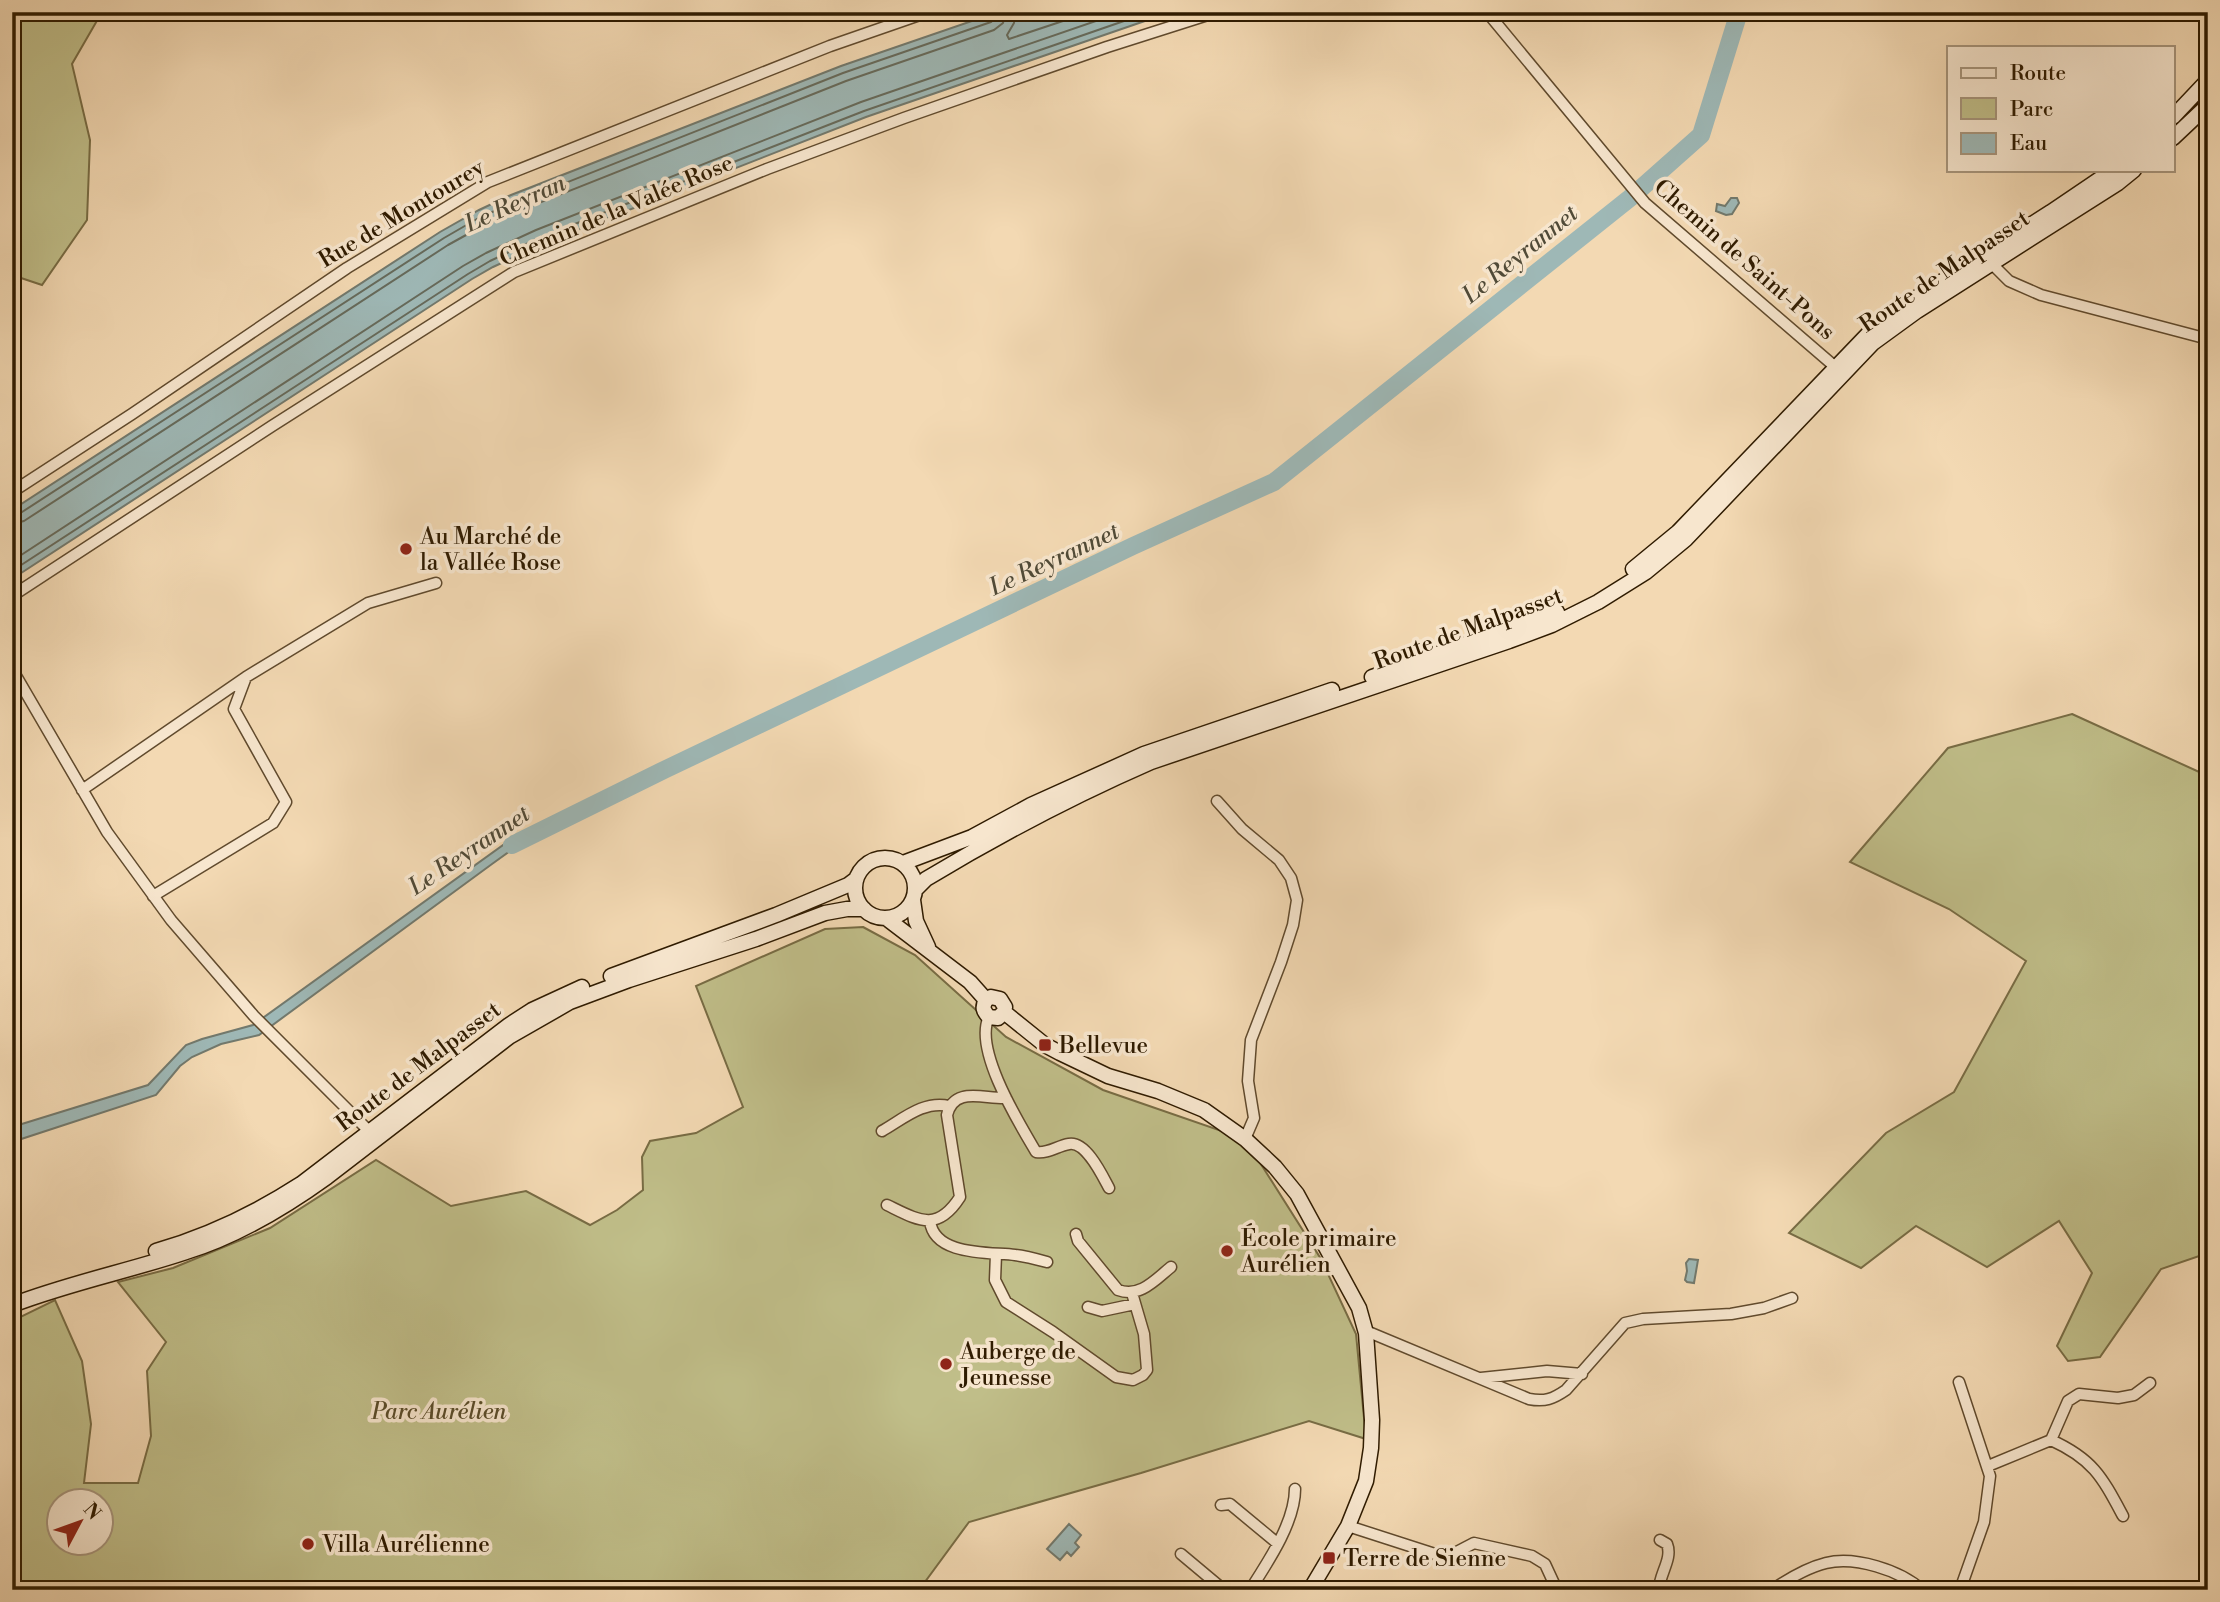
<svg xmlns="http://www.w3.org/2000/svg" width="2220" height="1602" font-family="'Libre Bodoni',serif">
  <rect width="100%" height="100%" fill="#f3d9b3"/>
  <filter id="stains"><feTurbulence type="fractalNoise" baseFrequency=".00286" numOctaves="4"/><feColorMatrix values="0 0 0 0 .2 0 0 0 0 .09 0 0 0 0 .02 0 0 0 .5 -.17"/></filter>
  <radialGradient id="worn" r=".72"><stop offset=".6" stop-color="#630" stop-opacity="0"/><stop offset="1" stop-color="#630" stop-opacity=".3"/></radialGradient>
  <path fill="#c0be89" stroke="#786c44" stroke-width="2" fill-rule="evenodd" d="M12 12H102L72 64 90 140 87 220 42 285 12 275Z
    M2072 714 2208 776V1253L2161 1269 2100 1357 2068 1361 2057 1346 2092 1273 2059 1221 1987 1267 1916 1226 1861 1268 1789 1233 1886 1133 1954 1092 2026 961 1949 909 1850 862 1948 748Z
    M863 927 915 955 1006 1037 1103 1090 1245 1139 1321 1259 1356 1334 1366 1439 1309 1421 1141 1473 969 1522 919 1590H12V1321L55 1300 82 1361 91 1424 84 1483H138L151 1436 147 1371 166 1342 118 1282 173 1268 270 1228 376 1160 451 1206 526 1191 590 1225 617 1210 643 1190 642 1157 650 1141 696 1133 743 1107 696 986 825 929ZM60 1500H102V1542H60Z"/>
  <path fill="#9eb8b6" stroke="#72796d" stroke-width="2" d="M998 12H1171L866 117 542 244 493 267 472 279 12 579V510L440 232 479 210 511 195 616 154 841 66Z
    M1731 198H1737L1739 203 1732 214 1726 215 1716 211 1717 204 1725 206Z
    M531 832 534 838 525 840 492 864 259 1035 221 1044 192 1057 180 1066 156 1095 12 1142V1127L148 1085 186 1045 202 1039 253 1025 517 835Z
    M1689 1259 1698 1260 1694 1283 1687 1282 1685 1280 1687 1271 1686 1263Z
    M1069 1524 1081 1535 1075 1543 1079 1547 1071 1556 1067 1552 1060 1560 1047 1549Z"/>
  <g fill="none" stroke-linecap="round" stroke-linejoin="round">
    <path stroke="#666a5b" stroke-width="2" d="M1015 12 1014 23 1007 35 1009 39 1090 12
      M12 515 19 514 444 238 482 216 843 73 991 22 995 18 996 12
      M12 524 24 521 448 245 486 224 846 81 994 30 1003 23 1005 12
      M12 561 463 266 486 253 536 230 861 102 1122 12
      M12 571 468 274 490 261 539 238 864 111 1150 12"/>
    <path stroke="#9eb8b6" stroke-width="18" d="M512 845 666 769 1133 546 1274 482 1630 198 1701 135 1739 12"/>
    <g stroke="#604a2d" stroke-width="13">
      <path id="street" d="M1487 12 1645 203 1840 371
        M1992 264 2009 281 2041 295 2208 339
        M12 492 132 414 347 268 488 182 830 46 928 12
        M12 596 272 426 514 272 767 169 904 118 1107 47 1217 12
        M12 669 107 832 171 920 254 1016 369 1131
        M82 790 246 677 368 603 436 583
        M1217 801 1242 829 1279 860 1291 878 1297 900 1293 925 1281 962 1251 1040 1248 1081 1254 1118 1245 1139
        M153 896 273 823 286 802 234 709 246 677
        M989 1017C973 1049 1019 1123 1036 1152 1048 1154 1057 1146 1069 1144 1086 1141 1102 1175 1109 1188
        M882 1131C903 1119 924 1100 949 1106
        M887 1205C918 1220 937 1233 960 1197L947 1115C954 1086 983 1099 1006 1098
        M930 1221C934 1256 989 1252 1015 1255 1025 1256 1036 1259 1047 1262
        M1076 1234 1078 1241 1118 1290C1140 1298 1155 1280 1171 1267
        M996 1254 995 1280 1006 1302 1053 1332 1116 1377 1133 1380 1143 1375 1147 1370 1144 1334 1132 1293
        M1088 1307 1102 1311 1135 1304
        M1366 1333H1371L1529 1399C1545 1402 1553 1399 1566 1390L1625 1323 1643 1319 1731 1314 1764 1308 1792 1298
        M1481 1378 1547 1371 1582 1374
        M1959 1382 1990 1476 1984 1522 1960 1590
        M2051 1440C2093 1459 2102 1477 2123 1516
        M1988 1466 2051 1440 2068 1401 2079 1394 2118 1398 2134 1395 2150 1383
        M1221 1505 1230 1504 1277 1543
        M1348 1526 1441 1556H1449L1474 1543 1532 1556 1545 1564 1557 1590
        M1181 1554 1224 1590
        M1250 1590C1268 1562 1295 1522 1295 1489
        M1659 1590C1659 1574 1673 1559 1667 1544L1660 1540
        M1772 1590C1788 1579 1806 1568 1826 1563 1855 1556 1900 1570 1922 1590"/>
    </g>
    <g stroke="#2f1b00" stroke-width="17">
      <path id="secondary" d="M2173 117 2208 80
        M2173 138 2208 105
        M1633 569 1678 532 1870 332 1910 302 2051 212 2113 170
        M1372 677 1557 612
        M855 888a30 30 0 1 1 60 0a30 30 0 1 1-60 0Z
        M903 863 972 837 1031 805 1144 754 1332 690
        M915 890 926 879C999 835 1073 796 1151 762L1509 641 1552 625 1598 602 1646 572 1686 539 1873 343 1917 311 2118 183 2134 170
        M913 900 916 921 928 947
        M886 918 970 982 986 1000
        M611 976 776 915 848 885 856 879
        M986 1000C982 1007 983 1011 989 1017L998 1018 1004 1012
        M986 1000 991 997 1000 999 1005 1007 1004 1012
        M1004 1012 1045 1045 1060 1053 1108 1076 1158 1091 1204 1110 1245 1139 1275 1167 1297 1194 1359 1308 1366 1333 1372 1420 1371 1448 1366 1481 1348 1526 1310 1590
        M156 1251C208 1236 256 1213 301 1184L509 1025 532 1010 582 987
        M12 1305C69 1283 129 1271 186 1252 238 1236 284 1208 327 1177L509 1037 570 1002 629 980 756 939 825 913 847 909H864"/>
    </g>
    <use href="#street" stroke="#f7e6ce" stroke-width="10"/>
    <use href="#secondary" stroke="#f7e6ce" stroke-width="14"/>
  </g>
  <g fill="#8f2418" stroke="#f7e6ce" stroke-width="2.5">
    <circle cx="406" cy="549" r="7"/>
    <rect x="1038" y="1038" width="14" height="14" rx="3.5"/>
    <circle cx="1227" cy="1251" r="7"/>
    <circle cx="946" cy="1364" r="7"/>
    <circle cx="308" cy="1544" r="7"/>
    <rect x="1322" y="1551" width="14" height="14" rx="3.5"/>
  </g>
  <g text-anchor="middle" stroke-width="7" stroke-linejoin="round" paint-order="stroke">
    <g font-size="23" fill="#2f1b00" stroke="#f7e6ce">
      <text transform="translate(616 210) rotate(-23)" y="8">Chemin de la Valée Rose</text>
      <text transform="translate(401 213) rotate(-31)" y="8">Rue de Montourey</text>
      <text transform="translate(1745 259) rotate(41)" y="8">Chemin de Saint-Pons</text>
      <text transform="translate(1944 271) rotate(-34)" y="8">Route de Malpasset</text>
      <text transform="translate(1468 628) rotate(-20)" y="8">Route de Malpasset</text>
      <text transform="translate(418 1066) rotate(-37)" y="8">Route de Malpasset</text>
    </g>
    <g font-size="23" fill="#2f1b00" stroke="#f7e6ce" text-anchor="start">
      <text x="420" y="544">Au Marché de<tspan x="420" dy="26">la Vallée Rose</tspan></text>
      <text x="1059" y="1053">Bellevue</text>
      <text x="1241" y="1246">École primaire<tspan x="1241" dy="26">Aurélien</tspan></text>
      <text x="960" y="1359">Auberge de<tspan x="960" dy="26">Jeunesse</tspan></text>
      <text x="322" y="1552">Villa Aurélienne</text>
      <text x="1343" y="1566">Terre de Sienne</text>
    </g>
    <g font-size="23" font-style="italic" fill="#5a4c29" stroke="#f7e6ce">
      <text x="439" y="1419">Parc Aurélien</text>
    </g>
    <g font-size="24" font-style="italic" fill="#504a37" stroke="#f7e6ce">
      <text transform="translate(515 203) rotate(-24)" y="8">Le Reyran</text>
      <text transform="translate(1520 254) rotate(-39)" y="8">Le Reyrannet</text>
      <text transform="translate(1054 559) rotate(-25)" y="8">Le Reyrannet</text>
      <text transform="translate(469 850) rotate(-34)" y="8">Le Reyrannet</text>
    </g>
  </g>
  <rect width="2220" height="1602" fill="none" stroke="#f3d9b3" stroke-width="42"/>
  <rect x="14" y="14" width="2192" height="1574" fill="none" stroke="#2f1b00" stroke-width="3.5"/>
  <rect x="21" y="21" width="2178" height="1560" fill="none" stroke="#2f1b00" stroke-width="2"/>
  <rect x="1947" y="46" width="228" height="126" fill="#f7e6ce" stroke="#a7957c" stroke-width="2"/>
  <rect x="1961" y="68" width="35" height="10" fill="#f7e6ce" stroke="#a7957c" stroke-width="2"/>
  <text x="2010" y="80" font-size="21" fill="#2f1b00">Route</text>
  <rect x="1961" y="98" width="35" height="21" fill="#c0be89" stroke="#a7957c" stroke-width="2"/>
  <text x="2010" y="116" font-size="21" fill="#2f1b00">Parc</text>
  <rect x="1961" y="133" width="35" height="21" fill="#9eb8b6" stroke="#a7957c" stroke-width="2"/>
  <text x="2010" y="150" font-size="21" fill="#2f1b00">Eau</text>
  <g transform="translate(80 1522) rotate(49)"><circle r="33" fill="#f7e6ce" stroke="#a7957c" stroke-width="2"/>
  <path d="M0-5L12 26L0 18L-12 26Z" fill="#8f2418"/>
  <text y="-10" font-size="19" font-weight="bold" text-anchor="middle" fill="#2f1b00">N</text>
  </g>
  <rect width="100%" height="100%" filter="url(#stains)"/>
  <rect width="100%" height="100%" fill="url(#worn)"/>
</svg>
